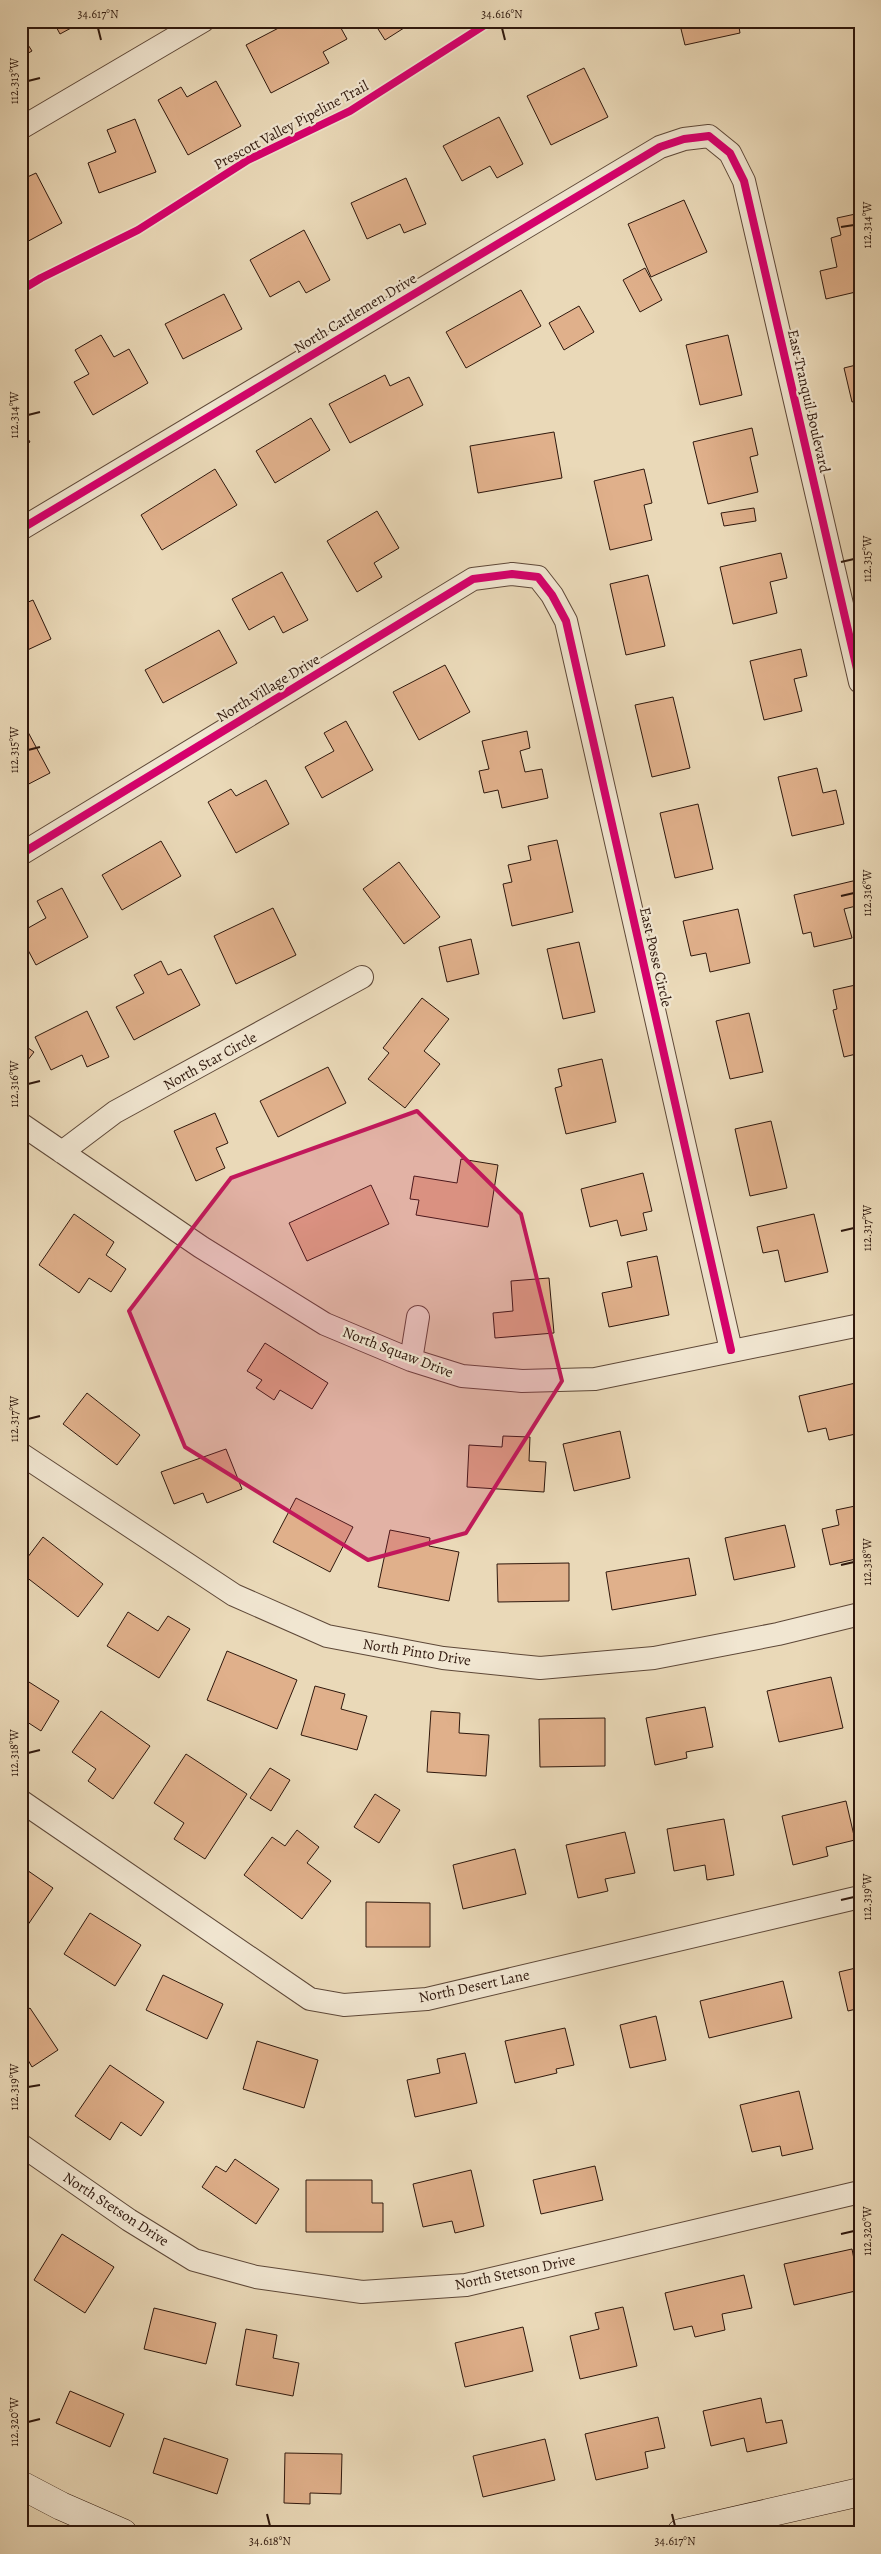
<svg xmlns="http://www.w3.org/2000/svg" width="881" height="2554" font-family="Alegreya,serif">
  <rect width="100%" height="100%" fill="#ead9b8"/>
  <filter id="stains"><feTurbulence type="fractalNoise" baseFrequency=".004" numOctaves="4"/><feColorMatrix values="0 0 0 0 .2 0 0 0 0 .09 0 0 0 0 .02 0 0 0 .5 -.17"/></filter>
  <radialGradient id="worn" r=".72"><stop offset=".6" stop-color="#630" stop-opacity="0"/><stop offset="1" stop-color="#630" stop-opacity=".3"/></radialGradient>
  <path fill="#e0b08b" stroke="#2f180d" d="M53 21H84L60 34Z
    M292 21H337L347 39 323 52 329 63 271 93 246 45Z
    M373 21H415L385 40Z
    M679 21H738L740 33 685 45Z
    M21 34 32 51 21 57Z
    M584 68 608 117 551 145 527 96Z
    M216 81 241 126 188 155 158 100 181 87 187 97Z
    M499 117 523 164 497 178 490 166 462 181 443 146Z
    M135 119 156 172 99 193 88 163 116 152 107 130Z
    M36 173 62 223 21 245V180Z
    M406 178 426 224 404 233 400 224 367 239 351 203Z
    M684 200 707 252 651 277 628 224Z
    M860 213V291L826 299 820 271 837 267 831 238 841 235 837 218Z
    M304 230 330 280 306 293 299 281 270 297 250 260Z
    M645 268 662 300 640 312 623 280Z
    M521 290 541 326 466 368 446 332Z
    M224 294 242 329 183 359 165 324Z
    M579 306 594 332 564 350 549 323Z
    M101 335 114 357 129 349 148 383 93 415 74 382 89 374 75 350Z
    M728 335 742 395 700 405 686 345Z
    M860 364V400L852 402 844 368Z
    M385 375 390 386 409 377 423 405 350 443 329 404Z
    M311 418 330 450 275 483 256 451Z
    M21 427 30 442 21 447Z
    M752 428 758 455 750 457 758 492 708 504 693 442Z
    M554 432 562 478 478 493 470 446Z
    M215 469 237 505 162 550 141 515Z
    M644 469 652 503 644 505 652 540 610 550 594 481Z
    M754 508 756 521 724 526 721 513Z
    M377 511 399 548 374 563 382 577 357 592 327 541Z
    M781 553 787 578 770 582 777 613 733 624 720 567Z
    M282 572 308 620 283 633 274 616 249 630 232 599Z
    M648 575 665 646 626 655 610 584Z
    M33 600 51 639 21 653V605Z
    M219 630 237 663 163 703 145 670Z
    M801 649 807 676 794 679 802 711 764 720 750 661Z
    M445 665 470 712 419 740 393 692Z
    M673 697 690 768 652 777 635 705Z
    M21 719 50 773 21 788Z
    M346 721 373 770 322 798 305 767 334 751 324 733Z
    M527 731 530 748 520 751 525 772 542 769 548 798 502 808 498 790 484 793 479 771 489 769 482 741Z
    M817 768 823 793 836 790 844 824 792 836 778 777Z
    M266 780 289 824 236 853 208 802 231 789 236 796Z
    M698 804 713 869 675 878 660 813Z
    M557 840 573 912 512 926 503 884 512 882 508 865 531 860 528 846Z
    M161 841 181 876 122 910 102 875Z
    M399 862 440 917 404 944 363 889Z
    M857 880 860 905 844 909 852 938 814 947 811 932 803 934 794 895Z
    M62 888 88 937 36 965 21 937V932L46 918 37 901Z
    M273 908 296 955 236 984 214 936Z
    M738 909 750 963 710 972 706 953 691 956 683 921Z
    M471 939 479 974 447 982 439 947Z
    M579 942 595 1012 563 1019 547 949Z
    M161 961 168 975 181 969 200 1005 134 1040 116 1007 144 993 134 975Z
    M860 984V1053L844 1057 833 1010 837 1009 833 990Z
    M422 998 449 1019 424 1051 440 1064 405 1108 368 1079 389 1053 383 1048Z
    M87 1011 109 1057 87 1067 82 1055 51 1070 35 1037Z
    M749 1013 763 1072 730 1079 716 1021Z
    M21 1043 34 1052 21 1069Z
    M602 1059 616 1122 566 1134 555 1088 562 1086 558 1069Z
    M328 1067 346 1103 278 1137 260 1101Z
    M860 1096V1120L854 1097Z
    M215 1113 228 1143 216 1148 225 1168 196 1181 174 1131Z
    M771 1121 787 1188 750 1196 735 1129Z
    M461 1159 498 1165 488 1227 416 1215 419 1200 410 1199 414 1176 457 1183Z
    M643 1173 652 1211 643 1213 647 1230 621 1236 617 1220 590 1227 581 1189Z
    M371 1185 389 1224 307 1261 289 1223Z
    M74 1214 114 1242 106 1255 126 1269 111 1292 89 1278 79 1293 39 1265Z
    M814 1214 828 1272 785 1282 778 1250 763 1253 757 1227Z
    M657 1256 669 1315 609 1327 602 1293 632 1287 627 1262Z
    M549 1278 554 1333 495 1338 493 1313 513 1311 511 1281Z
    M265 1343 328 1383 312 1409 280 1390 274 1400 256 1388 262 1380 247 1371Z
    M860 1382V1433L829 1440 826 1428 808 1432 799 1396Z
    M87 1393 140 1435 117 1465 63 1424Z
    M620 1431 630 1478 574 1491 563 1444Z
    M503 1436 530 1437 529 1461 546 1462 544 1492 467 1487 469 1445 502 1447Z
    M226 1449 242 1489 207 1503 203 1493 174 1504 161 1472Z
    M296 1498 353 1527 330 1572 273 1542Z
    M860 1505V1558L830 1565 822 1529 839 1525 836 1510Z
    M785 1525 795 1567 734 1580 725 1538Z
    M390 1530 430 1538 429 1546 459 1552 449 1601 378 1587Z
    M43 1537 103 1584 78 1617 21 1573V1566Z
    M689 1558 696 1595 612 1610 606 1572Z
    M569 1563V1601L498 1602 497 1564Z
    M128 1612 158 1631 168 1616 190 1629 159 1678 107 1646Z
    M227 1651 297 1680 277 1729 207 1700Z
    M21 1677 59 1701 41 1731 21 1718Z
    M831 1677 843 1728 779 1742 767 1691Z
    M315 1686 345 1694 341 1709 367 1716 357 1750 301 1735Z
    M705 1707 713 1747 686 1752 687 1758 655 1765 646 1718Z
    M101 1711 150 1746 113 1799 88 1781 96 1769 72 1752Z
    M431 1711 460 1713 459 1733 489 1735 486 1776 427 1772Z
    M605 1718V1766L540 1767 539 1719Z
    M186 1754 247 1794 205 1859 174 1839 184 1823 154 1803Z
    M270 1768 290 1780 271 1811 250 1798Z
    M375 1794 400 1810 379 1843 354 1827Z
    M846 1801 855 1840 826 1847 828 1856 793 1865 782 1816Z
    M724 1819 734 1875 707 1880 705 1865 674 1871 667 1829Z
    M297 1830 319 1847 307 1863 331 1881 302 1919 244 1875 272 1837 285 1846Z
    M625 1832 635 1873 605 1879 608 1891 578 1898 566 1845Z
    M515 1849 526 1894 463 1909 453 1865Z
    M21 1866 53 1888 23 1932 21 1931Z
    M366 1902 430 1903V1947H366Z
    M90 1913 141 1945 115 1986 64 1954Z
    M860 1967V2008L848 2011 839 1972Z
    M163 1975 223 2004 207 2039 146 2010Z
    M783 1981 792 2018 709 2038 700 2001Z
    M30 2008 58 2050 32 2067 24 2053 21 2055V2014Z
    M656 2016 666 2060 630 2068 620 2025Z
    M565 2028 574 2065 556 2069 557 2073 515 2083 505 2041Z
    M257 2041 318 2060 304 2108 243 2089Z
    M465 2053 477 2103 415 2117 407 2080 440 2073 437 2059Z
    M110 2065 164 2102 141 2136 121 2122 110 2140 75 2116Z
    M799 2091 813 2149 782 2156 780 2146 752 2152 740 2105Z
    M235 2159 279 2189 256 2224 202 2187 216 2166 226 2172Z
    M595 2166 603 2200 541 2214 533 2180Z
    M471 2170 484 2226 455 2233 452 2221 423 2227 413 2184Z
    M306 2180H372V2203H383V2232H306Z
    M62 2234 114 2267 85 2313 34 2280Z
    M852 2249 860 2290 794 2305 784 2264Z
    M744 2275 752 2308 722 2314 725 2330 695 2337 692 2326 674 2330 665 2293Z
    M623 2307 637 2366 580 2379 570 2336 599 2329 595 2313Z
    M154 2308 216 2323 206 2364 144 2349Z
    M523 2327 533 2371 465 2387 455 2343Z
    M246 2329 277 2335 273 2358 299 2363 293 2396 236 2385Z
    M70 2391 124 2414 110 2447 56 2423Z
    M761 2398 766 2423 782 2420 787 2443 747 2452 744 2438 711 2446 703 2411Z
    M658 2417 665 2448 645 2452 648 2468 596 2480 585 2434Z
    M164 2438 228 2459 217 2494 153 2473Z
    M545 2439 555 2480 483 2497 473 2456Z
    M285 2453 342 2454 341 2494 310 2493V2504L284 2503Z"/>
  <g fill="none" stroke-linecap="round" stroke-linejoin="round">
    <g stroke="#5e4838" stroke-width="24">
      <path id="minor" d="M21 128 203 21
        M21 529 660 147 684 139 709 136 730 153 744 181 860 682
        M21 854 473 579 512 574 538 577 552 595 566 621 731 1350
        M21 1124 201 1247 325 1324 411 1360 462 1376 522 1381 595 1379 860 1325
        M62 1152 115 1112 362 977
        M411 1360 418 1317
        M21 1454 234 1595 327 1636 443 1658 540 1668 654 1658 778 1634 860 1614
        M21 1801 310 1999 344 2005 427 1999 860 1897
        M21 2145 129 2220 194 2260 256 2277 362 2292 466 2285 860 2192"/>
    </g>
    <g stroke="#2f180d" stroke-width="29">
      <path id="secondary" d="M21 2485 61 2506 123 2533
        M681 2533 860 2492"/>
    </g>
    <use href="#minor" stroke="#f1e6d1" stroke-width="22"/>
    <use href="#secondary" stroke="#f1e6d1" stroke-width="28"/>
    <g stroke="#f1e6d1" stroke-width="11">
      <path id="cycleway" d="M21 290 41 278 138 230 248 160 350 111 491 21
        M21 529 660 147 684 139 709 136 730 153 744 181 860 682
        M21 854 473 579 512 574 538 577 552 595 566 621 731 1350"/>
    </g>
    <use href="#cycleway" stroke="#d6006c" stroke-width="8"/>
  </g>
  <path fill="#c2185b" fill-opacity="0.2" stroke="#c2185b" stroke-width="4" stroke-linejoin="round" d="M417 1111 521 1214 562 1381 466 1533 368 1560 185 1447 129 1311 231 1178Z"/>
  <path fill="none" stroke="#2f180d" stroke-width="2" d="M98 28 101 40M502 28 505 40M28 81 40 78M841 227 854 225M28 415 40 412M841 562 854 559M28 750 40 747M841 896 854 893M28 1084 40 1081M841 1231 854 1228M28 1419 40 1416M841 1565 854 1562M28 1753 40 1750M841 1900 854 1897M28 2087 40 2085M841 2234 854 2231M28 2422 40 2419M267 2514 270 2526M672 2514 675 2526"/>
  <g text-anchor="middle" stroke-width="4.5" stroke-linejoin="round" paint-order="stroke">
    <g font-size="15" fill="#2f180d" stroke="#f1e6d1">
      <text transform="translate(291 125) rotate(-28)" y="5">Prescott Valley Pipeline Trail</text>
      <text transform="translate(355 313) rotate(-31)" y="5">North Cattlemen Drive</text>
      <text transform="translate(809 401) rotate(77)" y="5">East Tranquil Boulevard</text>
      <text transform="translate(268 688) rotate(-31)" y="5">North Village Drive</text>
      <text transform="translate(656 957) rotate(77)" y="5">East Posse Circle</text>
      <text transform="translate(210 1061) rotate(-29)" y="5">North Star Circle</text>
      <text transform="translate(398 1352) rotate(21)" y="5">North Squaw Drive</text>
      <text transform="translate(417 1652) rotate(9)" y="5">North Pinto Drive</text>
      <text transform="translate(474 1986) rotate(-12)" y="5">North Desert Lane</text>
      <text transform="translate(116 2209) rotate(33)" y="5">North Stetson Drive</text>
      <text transform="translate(515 2272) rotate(-12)" y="5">North Stetson Drive</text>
    </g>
  </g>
  <rect width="881" height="2554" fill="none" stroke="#ead9b8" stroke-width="55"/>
  <rect x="28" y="28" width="826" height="2498" fill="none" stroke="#2f180d" stroke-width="2"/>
  <g font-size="12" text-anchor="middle" fill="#2f180d">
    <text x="98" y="18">34.617°N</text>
    <text x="502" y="18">34.616°N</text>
    <text transform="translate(14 81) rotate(-90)" y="4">112.313°W</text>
    <text transform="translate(867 225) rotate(-90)" y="4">112.314°W</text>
    <text transform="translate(14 415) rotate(-90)" y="4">112.314°W</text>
    <text transform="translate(867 559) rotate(-90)" y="4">112.315°W</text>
    <text transform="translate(14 750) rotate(-90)" y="4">112.315°W</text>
    <text transform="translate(867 893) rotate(-90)" y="4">112.316°W</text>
    <text transform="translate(14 1084) rotate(-90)" y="4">112.316°W</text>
    <text transform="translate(867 1228) rotate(-90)" y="4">112.317°W</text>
    <text transform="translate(14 1419) rotate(-90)" y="4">112.317°W</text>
    <text transform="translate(867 1562) rotate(-90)" y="4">112.318°W</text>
    <text transform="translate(14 1753) rotate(-90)" y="4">112.318°W</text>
    <text transform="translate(867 1897) rotate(-90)" y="4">112.319°W</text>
    <text transform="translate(14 2087) rotate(-90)" y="4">112.319°W</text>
    <text transform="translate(867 2231) rotate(-90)" y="4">112.320°W</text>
    <text transform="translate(14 2422) rotate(-90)" y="4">112.320°W</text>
    <text x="270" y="2545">34.618°N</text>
    <text x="675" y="2545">34.617°N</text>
  </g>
  <rect width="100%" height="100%" filter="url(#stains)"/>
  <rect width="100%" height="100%" fill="url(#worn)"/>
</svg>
